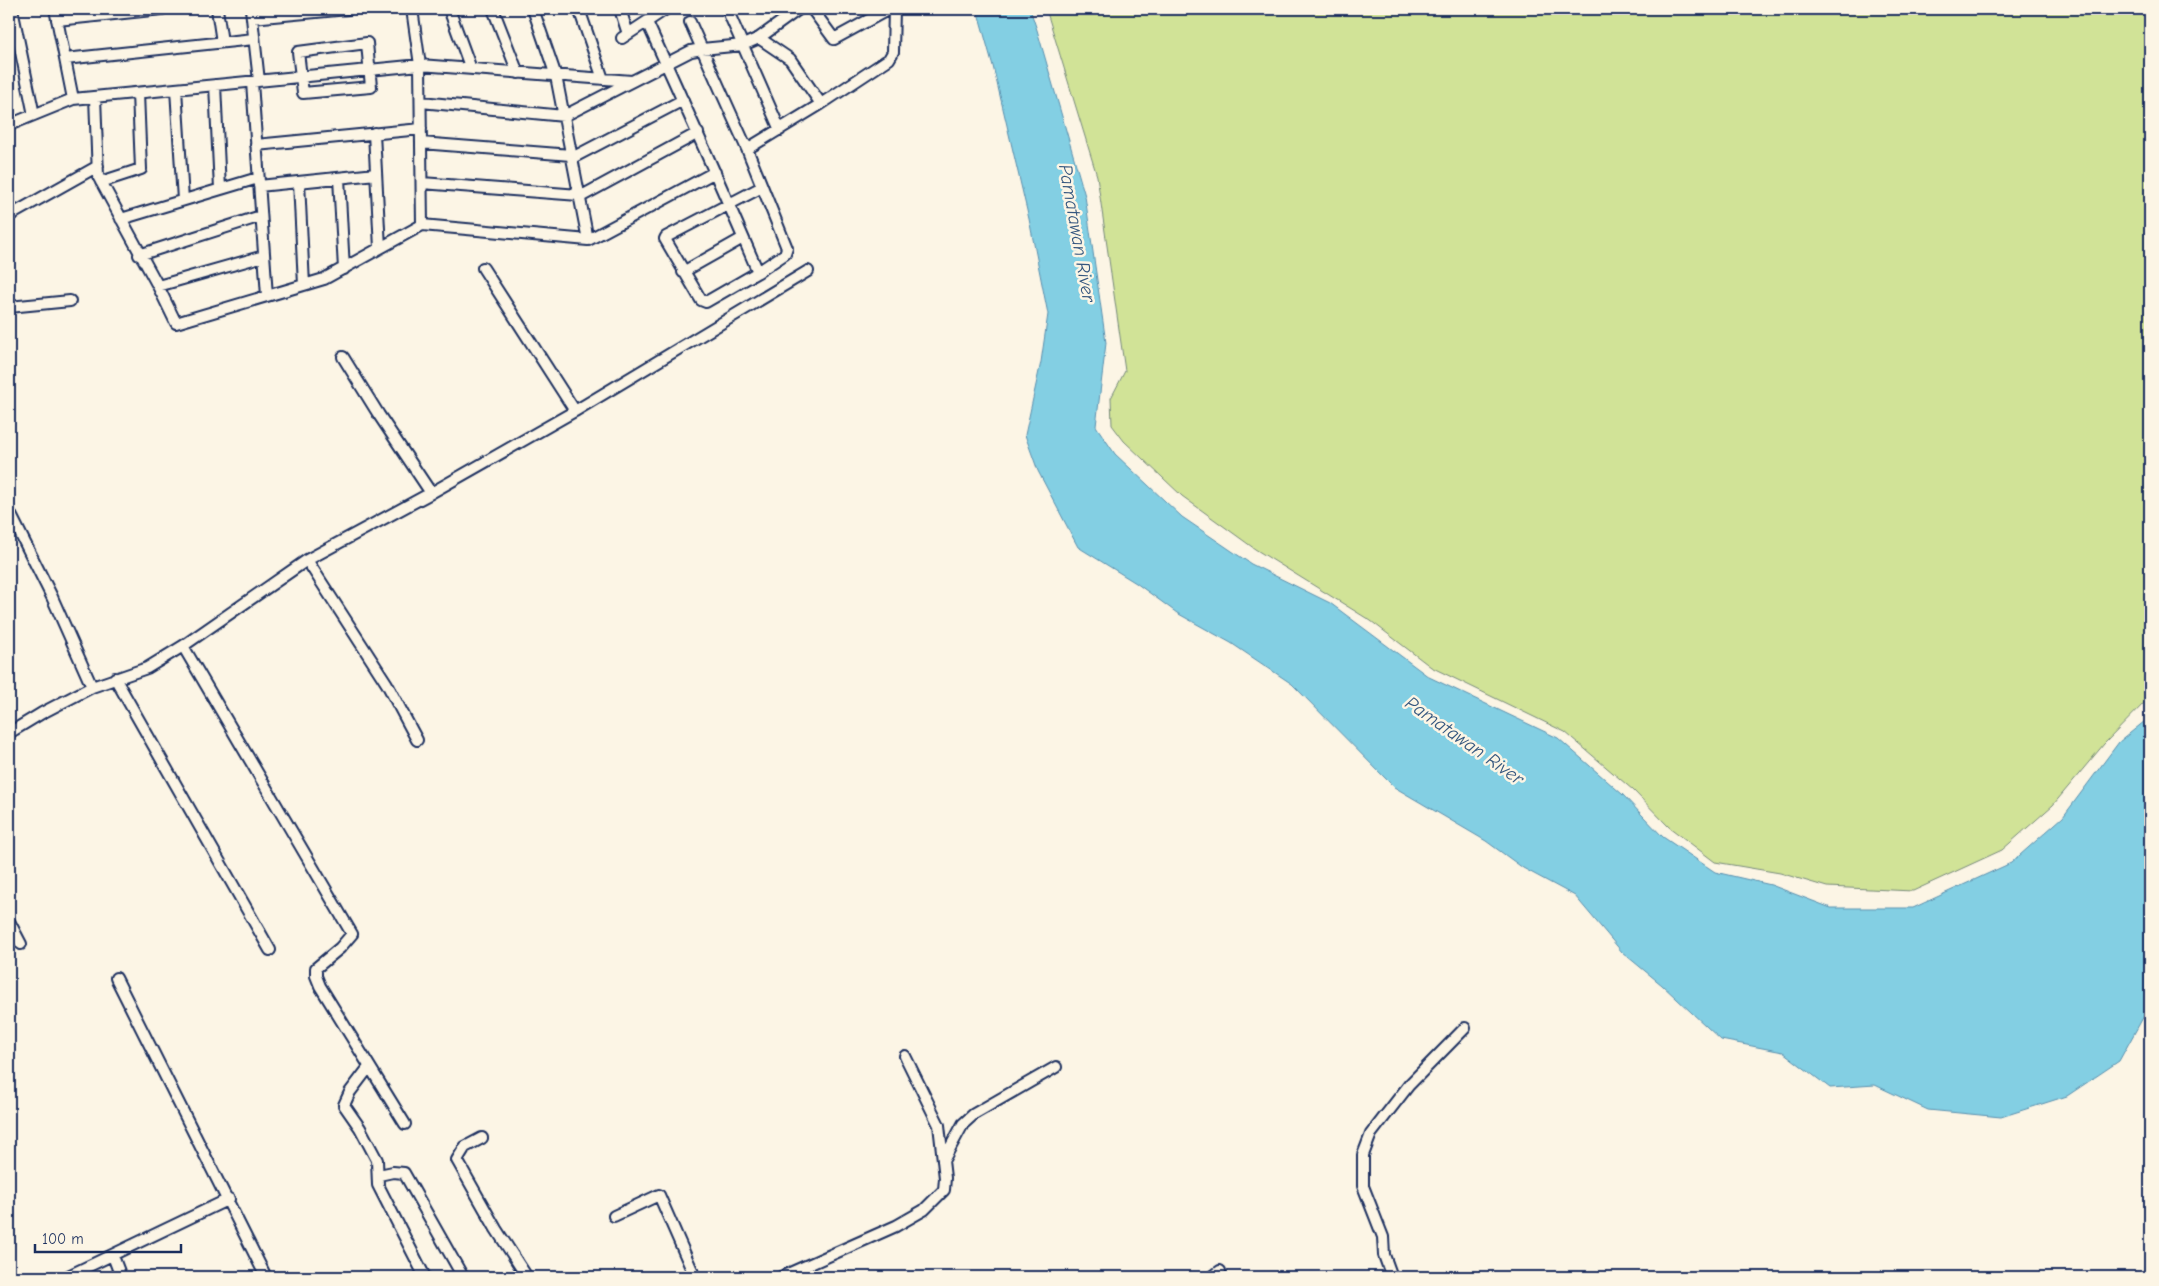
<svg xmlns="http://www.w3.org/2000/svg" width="2159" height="1286" font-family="'Comic Neue',sans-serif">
  <rect width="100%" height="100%" fill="#fcf5e5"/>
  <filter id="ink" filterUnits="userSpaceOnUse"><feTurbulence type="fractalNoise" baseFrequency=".02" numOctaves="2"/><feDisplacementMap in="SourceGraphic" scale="10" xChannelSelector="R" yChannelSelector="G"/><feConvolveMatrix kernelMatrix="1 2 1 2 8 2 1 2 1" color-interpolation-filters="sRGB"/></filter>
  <g filter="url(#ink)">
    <path fill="#d1e397" stroke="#76897a" d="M1046 9H2150V697L2104 744 2053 805 2002 850 1913 891 1827 887 1780 873 1715 862 1669 827 1633 790 1565 732 1431 667 1371 621 1255 549 1182 496 1124 441 1112 425 1111 398 1125 371 1097 176Z"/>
    <path fill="#83cfe3" stroke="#598fae" d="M977 9H1030L1037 30 1085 196 1106 343 1096 426 1115 454 1182 517 1251 564 1330 603 1429 677 1558 738 1622 794 1663 837 1715 872 1771 885 1831 908H1913L2011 863 2063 817 2119 742 2150 717V1005L2119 1061 2067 1096 2001 1117 1928 1110 1875 1085 1830 1088 1783 1052 1721 1040 1662 985 1622 952 1575 896 1523 868 1486 841 1394 787 1292 684 1231 643 1177 613 1136 583 1078 547 1038 471 1025 435 1041 362 1048 314 1029 219 993 66Z"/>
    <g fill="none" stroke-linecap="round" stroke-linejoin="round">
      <g stroke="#1b2f5e" stroke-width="14">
        <path id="minor" d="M12 9 34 115
          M55 9 73 99
          M217 9 222 42
          M251 9 259 81
          M412 9 420 65 422 225
          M449 9 471 69
          M493 9 518 73
          M579 9 603 79
          M620 9 628 34
          M727 9 780 130
          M812 9 834 39 889 9
          M252 18 348 9
          M57 20 162 9
          M647 22C685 105 722 188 758 272L706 302 701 300 665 239 666 237 762 187
          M622 38 666 9
          M759 38 799 9
          M367 43 371 87 303 93 298 52Z
          M65 59 254 39
          M252 82 267 296
          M215 85 220 189
          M176 89 183 200
          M95 97 98 176 158 286 176 323 324 279 422 225 588 240 556 76 533 9
          M421 102 564 116 691 51 702 49 690 22
          M821 104 889 59 893 52 894 9
          M9 125 73 99 420 65 632 81
          M374 133 380 248
          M421 143 571 155
          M256 145 421 129
          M747 149 821 104 790 59 759 38 743 45 702 49 747 149 787 248 785 254 758 272
          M572 158 683 100
          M339 178 344 269
          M101 182 141 169 138 93
          M299 182 304 285
          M422 183 579 195
          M259 186 376 174
          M580 197 698 133
          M9 216 98 166
          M121 219 258 178
          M588 240 715 172
          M139 255 261 216
          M483 268 575 411
          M683 272 743 238
          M158 286 264 256
          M9 307 70 301
          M343 357 379 415 431 493
          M9 511 52 597 92 687
          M307 560 387 684 417 740
          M183 646 352 934 340 948 316 968V976L320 986 405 1124
          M115 678 270 950
          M9 733 42 713 92 687 147 668 183 646 307 560 431 493 575 411 808 271
          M9 921 21 944
          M116 978 266 1277
          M369 1067 350 1092 344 1105 360 1128 377 1160 378 1185 425 1277
          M482 1138 465 1147 457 1160 496 1229 527 1277
          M943 1161 963 1124 974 1114 1056 1067
          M379 1175 393 1172 404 1173 463 1277
          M614 1216 659 1195 695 1277
          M113 1256 121 1277
          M66 1277 229 1199
          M781 1277 896 1226 924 1210 944 1190 945 1178 939 1125 905 1056
          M1212 1277 1220 1271
          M1392 1277 1384 1255 1383 1237 1363 1186V1155L1371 1134 1409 1085 1465 1028"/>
      </g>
      <use href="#minor" stroke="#fcf5e5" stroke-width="10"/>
    </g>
  </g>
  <g text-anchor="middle" stroke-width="5" stroke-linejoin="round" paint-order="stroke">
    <g font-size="19" font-style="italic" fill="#35577f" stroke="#fcf5e5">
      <text transform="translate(1078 233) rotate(80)" y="7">Pamatawan River</text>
      <text transform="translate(1465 740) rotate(35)" y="7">Pamatawan River</text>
    </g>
  </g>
  <rect width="2159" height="1286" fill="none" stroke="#fcf5e5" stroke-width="30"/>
  <rect x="15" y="15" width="2129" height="1256" fill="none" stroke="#1b2f5e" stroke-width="2" filter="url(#ink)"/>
  <path d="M35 1244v8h146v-8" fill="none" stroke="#1b2f5e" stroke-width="2.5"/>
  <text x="42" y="1244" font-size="15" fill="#1b2f5e" stroke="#fcf5e5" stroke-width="4" paint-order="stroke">100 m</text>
</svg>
